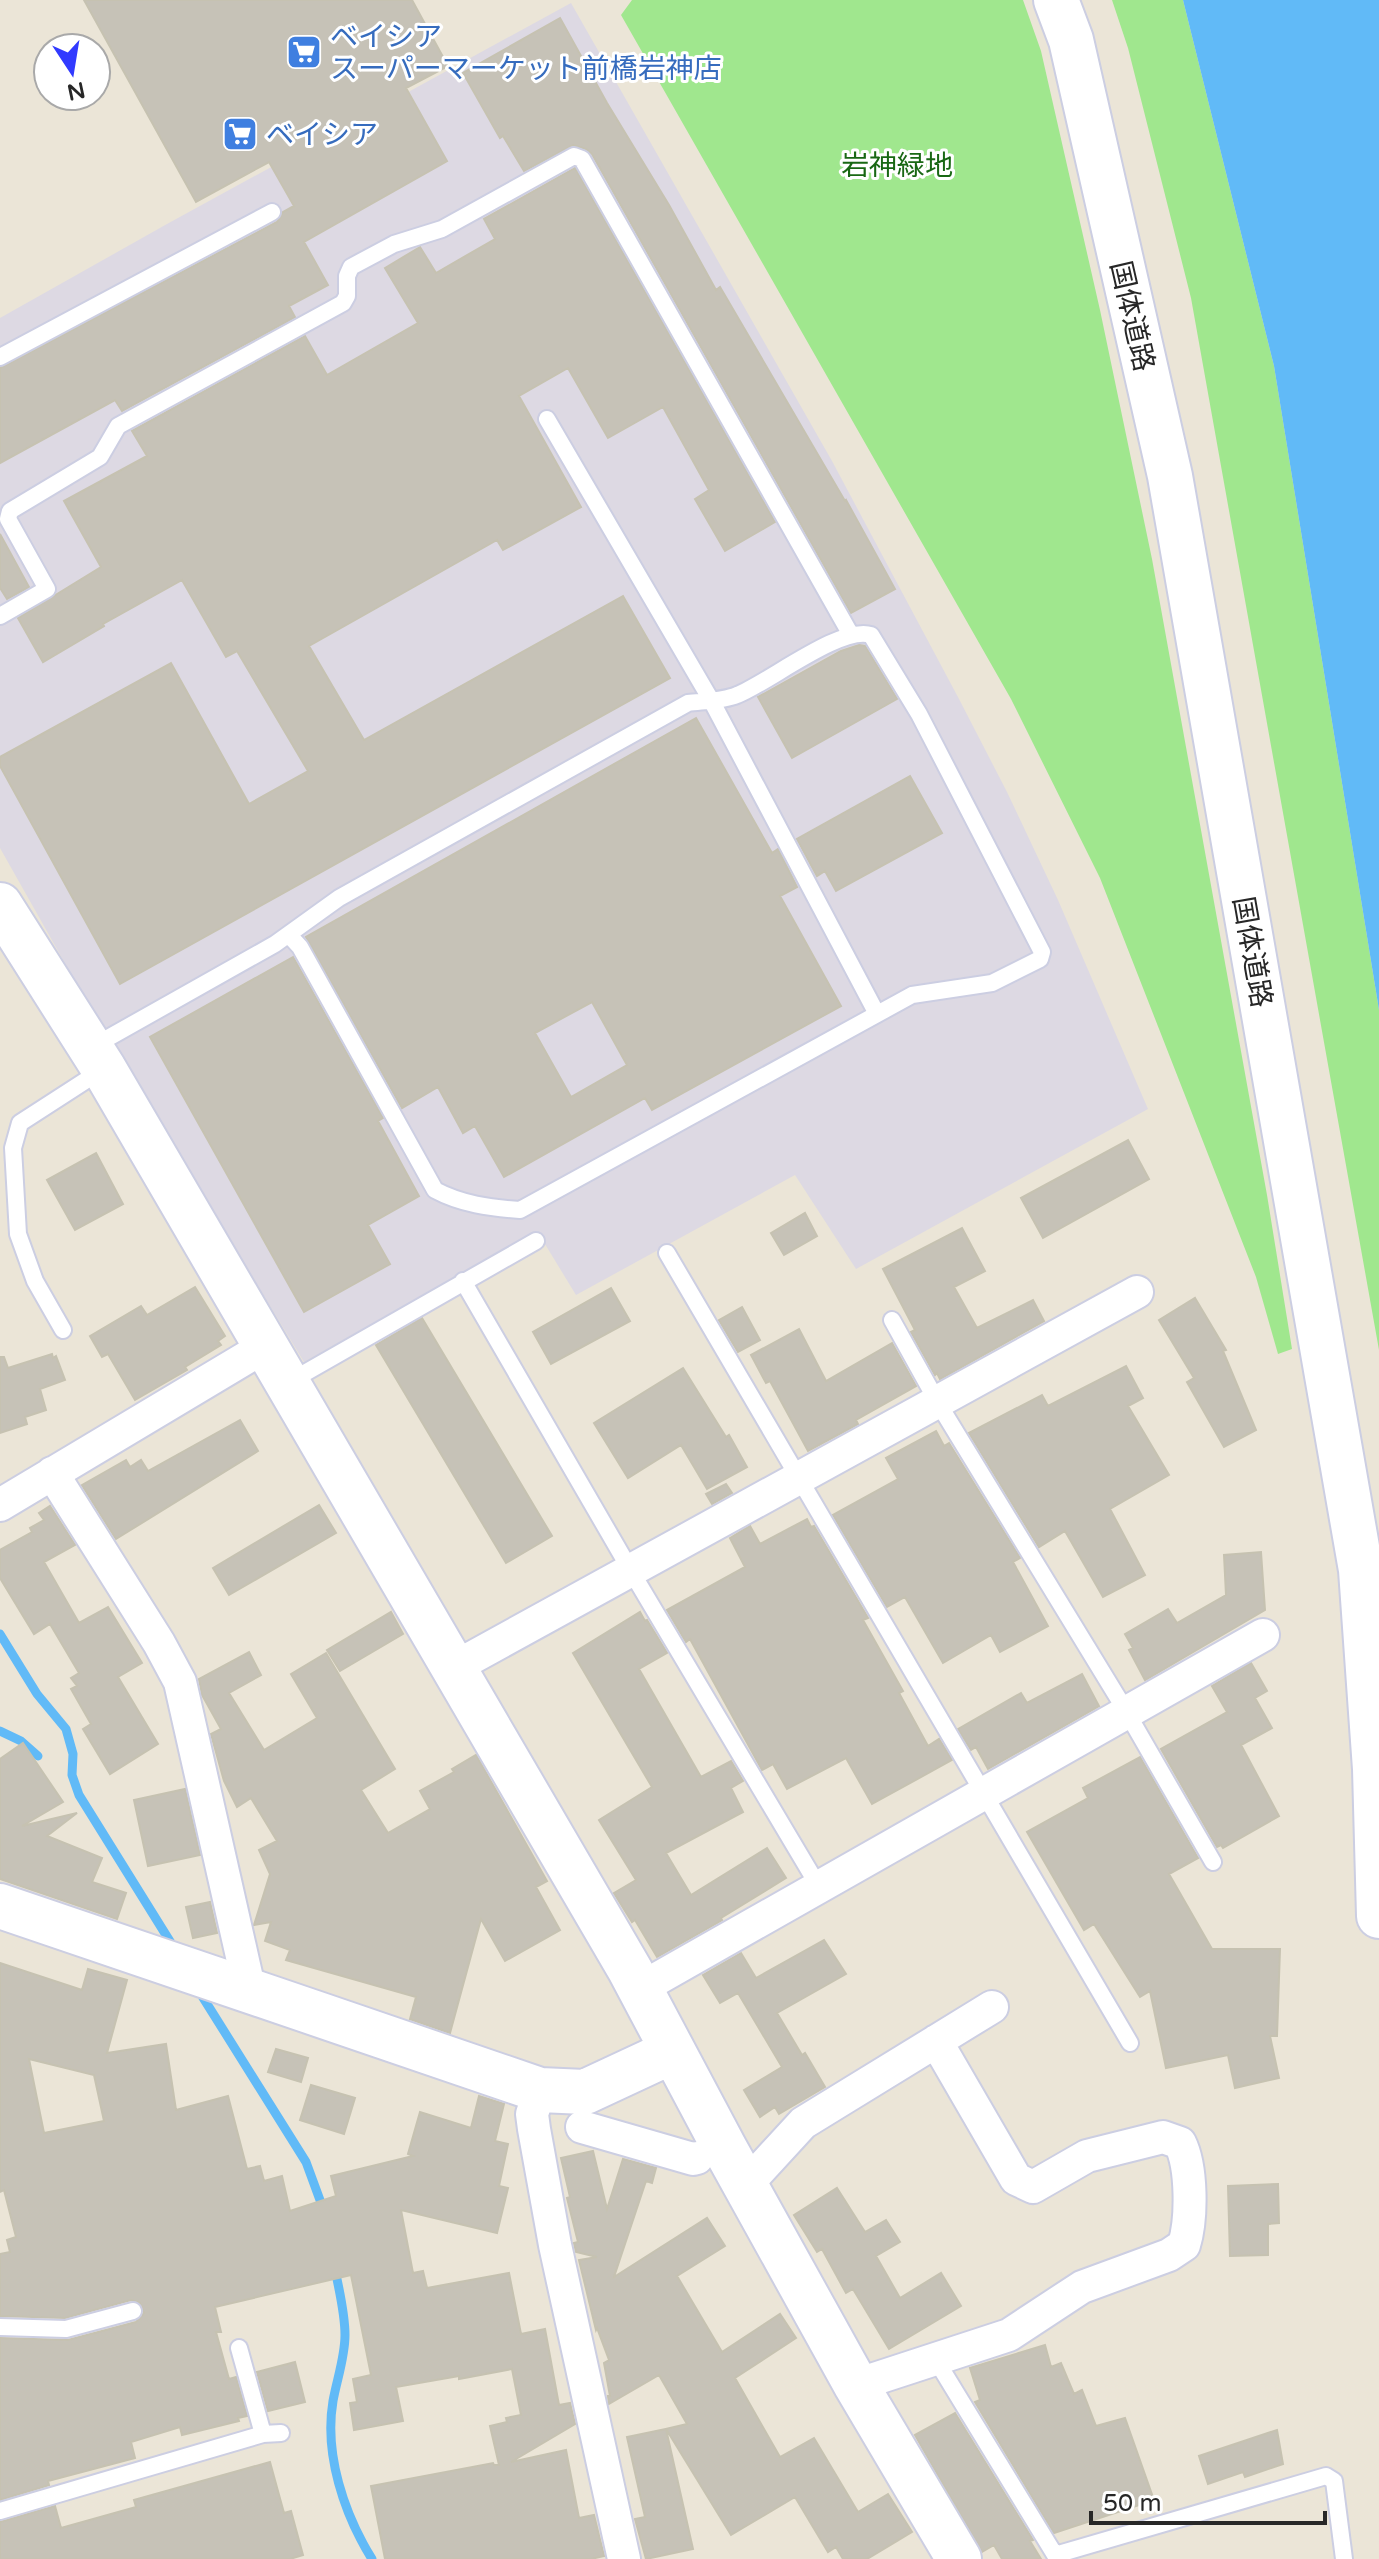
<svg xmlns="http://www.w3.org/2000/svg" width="1379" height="2559" font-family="'Varela Round','Noto Sans JP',sans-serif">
  <rect width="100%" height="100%" fill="#ebe5d7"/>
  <path fill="#ddd9e3" d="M571 3 832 461 959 699 1007 792 1058 900 1148 1109 856 1269 795 1175 576 1295 537 1231 304 1362 88 1004 0 848V318L167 224Z"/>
  <path fill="#a0e78e" d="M632 0H1023L1041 51 1100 310 1152 559 1267 1195 1292 1349 1278 1354 1256 1277 1100 878 1011 699 621 15Z
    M1112 0H1183L1274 366 1379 1010V1350L1191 298 1128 48Z"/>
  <path fill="#61baf7" d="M1183 0H1379V1010L1274 366Z"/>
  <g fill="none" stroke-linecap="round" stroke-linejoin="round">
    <path stroke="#61baf7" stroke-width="9" d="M0 1634 37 1694 66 1729 73 1754 72 1775 79 1795 171 1943
      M0 1731 21 1741 38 1756
      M197 1988 306 2162 324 2211
      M335 2269C339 2290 345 2313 345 2335 345 2357 337 2379 333 2401 324 2454 344 2514 372 2559"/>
  </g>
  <path fill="#c6c2b7" stroke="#c6c2b1" stroke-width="2" fill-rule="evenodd" d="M84 0H412L448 66 406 88 447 161 304 242 328 285 289 306 295 317 122 411 115 400 0 463V368L277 222 283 212 294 206 269 162 196 202Z
    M560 18 607 103 669 205 716 290 720 287 845 501 846 500 895 589 851 613 592 154 586 149 573 145 524 171 503 136 500 138 463 73Z
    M575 168 775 522 725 551 695 499 709 490 663 407 608 438 568 368 519 396 581 507 503 550 497 540 309 646 364 740 623 596 670 678 120 984 0 766V757L171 663 249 804 308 771 237 651 226 657 182 580 103 624 104 626 43 662 18 618 101 567 64 501 147 456 132 431 305 336 327 375 418 323 385 268 420 247 436 273 495 239 484 219Z
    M0 534 29 587 7 599 0 588Z
    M859 645 865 646 897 699 792 758 758 697 841 651Z
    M696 718 772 853 778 849 797 887 780 896 841 1006 652 1110 645 1098 504 1177 475 1126 463 1133 438 1087 402 1108 306 937ZM592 1002 627 1065 571 1097 535 1033Z
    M910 776 942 833 836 891 825 871 817 876 797 839Z
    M293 957 383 1118 378 1121 419 1196 368 1225 390 1264 304 1312 150 1037Z
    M1128 1140 1149 1179 1043 1238 1021 1198Z
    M96 1153 123 1204 75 1230 47 1180Z
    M805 1213 817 1236 784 1255 771 1233Z
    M962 1228 985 1271 954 1287 977 1328 1033 1300 1044 1321 940 1379 937 1373 935 1375 911 1332 915 1330 883 1269Z
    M195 1287 225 1336 218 1341 221 1345 185 1367 187 1370 135 1400 108 1354 102 1357 90 1336 141 1306 147 1315Z
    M611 1288 630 1321 551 1364 533 1332Z
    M1195 1298 1226 1350 1223 1351 1256 1430 1224 1447 1187 1382 1194 1378 1159 1320Z
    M742 1307 760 1340 738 1352 719 1320Z
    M422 1318 552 1536 506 1563 376 1345Z
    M799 1329 826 1381 892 1343 916 1386 856 1420 858 1424 808 1451 770 1381 766 1383 751 1355Z
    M52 1354 53 1358 56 1356 65 1380 40 1389 46 1410 25 1417 27 1424 0 1433V1357H4L8 1368Z
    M1126 1366 1143 1398 1128 1406 1169 1475 1110 1509 1145 1575 1103 1597 1065 1531 1039 1547 969 1433 1042 1395 1048 1406Z
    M683 1368 726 1437 729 1435 747 1467 707 1489 681 1445 628 1478 594 1423Z
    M240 1420 258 1451 116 1539 82 1485 126 1460 130 1467 141 1460 148 1471Z
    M936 1431 944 1446 949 1443 1020 1558 1013 1562 1048 1626 1000 1652 991 1635 943 1663 905 1597 887 1607 833 1515 898 1479 886 1458Z
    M726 1484 732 1493 712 1504 706 1494Z
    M319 1505 336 1533 229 1595 213 1568Z
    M50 1506 75 1545 44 1562 79 1623 108 1607 142 1663 118 1677 158 1744 110 1774 83 1729 91 1724 71 1689 77 1686 71 1678 79 1673 50 1624 34 1634 0 1578V1550L32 1532 30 1528 44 1520 39 1513Z
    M807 1519 811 1527 814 1526 868 1618 863 1620 903 1691 899 1693 928 1746 939 1739 952 1760 872 1804 846 1758 787 1789 773 1764 762 1770 690 1639 686 1642 667 1610 745 1567 730 1538 750 1526 760 1544Z
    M1261 1552 1265 1610 1145 1680 1129 1650 1133 1648 1125 1634 1168 1609 1177 1623 1226 1595 1224 1555Z
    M391 1612 403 1634 340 1671 327 1650Z
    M640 1612 645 1621 647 1620 667 1653 639 1669 701 1777 731 1761 743 1781 731 1788 743 1812 666 1853 691 1895 767 1848 786 1878 721 1918 722 1920 657 1957 635 1920 632 1922 614 1893 636 1880 599 1820 652 1787 573 1653Z
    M249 1652 261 1675 229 1693 264 1750 317 1718 291 1674 326 1653 395 1769 361 1790 388 1833 430 1809 420 1791 454 1772 452 1769 476 1755 547 1881 536 1887 560 1930 505 1961 481 1919 450 2033 410 2019 416 1997 286 1960 290 1950 265 1941 271 1922 254 1925 270 1874 259 1850 277 1841 251 1798 237 1807 224 1781 211 1734 221 1729 202 1695 199 1679Z
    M1251 1663 1267 1691 1255 1698 1272 1728 1241 1745 1279 1816 1223 1848 1221 1845 1217 1847 1161 1749 1227 1712 1212 1686Z
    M1082 1674 1099 1706 988 1769 976 1747 971 1750 958 1729 1021 1693 1027 1703Z
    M23 1743 63 1802 22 1826 77 1813 47 1836 102 1858 92 1882 126 1893 117 1919 0 1879V1759Z
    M1140 1757 1198 1858 1169 1874 1212 1949H1280L1277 2036H1270L1279 2078 1235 2088 1228 2055 1166 2068 1150 1991 1140 1997 1094 1924 1084 1930 1027 1832 1088 1798 1083 1788Z
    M185 1789 200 1855 148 1866 134 1800Z
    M210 1902 217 1933 193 1938 186 1907Z
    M824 1940 846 1974 777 2013 802 2055 805 2053 825 2087 779 2114 775 2107 760 2117 744 2090 782 2067 738 1993 720 2003 703 1975 741 1953 756 1978Z
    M0 1963 82 1990 88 1969 127 1980 107 2053 166 2044 176 2110 228 2096 247 2169 260 2166 264 2181 282 2176 290 2211 336 2196 331 2176 413 2156 408 2154 420 2112 471 2128 479 2096 504 2104 495 2141 508 2144 499 2186 508 2188 497 2233 401 2210 413 2273 423 2271 427 2288 509 2273 521 2334 545 2329 559 2405 570 2403 575 2424 511 2462 566 2450 579 2518 594 2515 604 2556 591 2559H385L371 2486 493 2463 494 2465H499L490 2426 507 2422 506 2418 521 2415 512 2369 459 2379V2376L396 2387 403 2421 354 2430 350 2403 357 2402 353 2379 371 2375 351 2275 215 2307 221 2332H216L229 2379 236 2377 247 2416 238 2418 239 2421 182 2435 180 2427 131 2442 135 2458 48 2481 49 2485 0 2500V2338L68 2340 136 2322 144 2313 140 2303 131 2300 65 2318 0 2316V2254L10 2252 7 2240 16 2237 4 2190 0 2192ZM29 2059 94 2075 104 2121 44 2133Z
    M276 2049 308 2058 301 2082 268 2072Z
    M311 2085 355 2098 344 2134 300 2120Z
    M593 2151 607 2209 623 2159 656 2168 652 2183 646 2181 614 2277 707 2218 725 2246 677 2276 722 2352 780 2314 796 2338 735 2378 780 2457 814 2438 858 2512 888 2494 912 2532 867 2559H843L836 2547 828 2552 795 2497 731 2535 666 2429 687 2424 659 2375 609 2404 608 2396H610L604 2363 609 2360 597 2328 596 2330 579 2260 597 2257 576 2252 574 2243 578 2242 567 2198 570 2197 561 2158Z
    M1278 2184 1279 2223 1268 2224V2255L1230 2256 1228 2186Z
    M837 2188 865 2232 886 2220 900 2242 876 2256 900 2298 941 2273 961 2306 889 2349 853 2289 846 2293 822 2249 817 2252 794 2215Z
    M1045 2345 1051 2367 1061 2363 1074 2394 1082 2390 1096 2426 1125 2418 1154 2500 1054 2533 975 2402 980 2400 970 2368Z
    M295 2362 305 2402 268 2411 257 2372Z
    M955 2413 1033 2540 1030 2541 1041 2559H1002L994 2545 982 2552 915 2435Z
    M666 2429 693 2549 646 2559 635 2519 645 2517 627 2437Z
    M1277 2430 1283 2464 1245 2477 1243 2472 1208 2484 1199 2456Z
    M270 2462 284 2513 291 2511 303 2555 290 2559H0V2522L55 2506 61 2528 136 2507 134 2500Z"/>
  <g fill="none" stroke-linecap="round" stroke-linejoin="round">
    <g stroke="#cccee2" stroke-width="20">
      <path id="lane" d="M0 357 272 212
        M547 419 711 700 877 1014
        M0 616 47 589 8 519 10 511 100 457 118 426 343 303 347 296V276L351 267 394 244 442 229 574 156 582 159 851 635
        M92 1047 275 944 339 898 688 703C703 701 723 701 737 695 768 683 841 625 871 635L919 714 1042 952 1040 959 992 983 912 995 520 1210C490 1208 461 1204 435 1190L300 947 289 935
        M667 1253 1130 2043
        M463 1281 631 1571 819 1887
        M892 1320 938 1403 1126 1711 1213 1862
        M63 1330 35 1281 18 1234 13 1148 20 1123 102 1070
        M289 1382 536 1241
        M0 2327 66 2329 133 2311
        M239 2348 263 2434
        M936 2360 1055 2555 1326 2476 1334 2481 1344 2559
        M0 2511 263 2434 281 2433"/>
    </g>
    <g stroke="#cccee2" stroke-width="36">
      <path id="street" d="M52 1473 159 1643 180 1682 246 1974 244 1990
        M0 1505 266 1346
        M455 1667 1137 1292
        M641 1988 1263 1635
        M540 2090 532 2114 534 2129 555 2245 624 2559
        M582 2127 693 2159 697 2158
        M746 2185 803 2123 992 2007
        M856 2385 1009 2335 1082 2287 1169 2255 1184 2245C1192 2219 1192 2167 1180 2143L1163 2137 1087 2156 1033 2187 1016 2179 936 2041"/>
    </g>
    <g stroke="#cccee2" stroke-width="48">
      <path id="secondary" d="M1056 0 1071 40 1170 476 1361 1570 1375 1769 1379 1916
        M0 905 104 1069 630 1970 724 2147 856 2385 959 2559
        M0 1906C180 1966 360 2029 540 2090L585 2092 673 2051"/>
    </g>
    <use href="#lane" stroke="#fff" stroke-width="16"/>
    <use href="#street" stroke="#fff" stroke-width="32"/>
    <use href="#secondary" stroke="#fff" stroke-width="44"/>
  </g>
  <defs>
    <g id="supermarket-square" transform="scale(1.8)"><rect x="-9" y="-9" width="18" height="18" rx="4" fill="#3f7fe0" stroke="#fff"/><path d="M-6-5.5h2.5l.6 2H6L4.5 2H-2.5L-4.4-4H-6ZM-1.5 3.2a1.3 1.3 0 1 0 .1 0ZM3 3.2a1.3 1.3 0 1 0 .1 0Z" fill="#fff"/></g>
  </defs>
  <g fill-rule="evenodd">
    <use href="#supermarket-square" x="304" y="52"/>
    <use href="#supermarket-square" x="240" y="134"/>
  </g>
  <g text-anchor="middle" stroke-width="6" stroke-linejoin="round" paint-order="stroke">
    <g font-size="28" fill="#366cbe" stroke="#fff" text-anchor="start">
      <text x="330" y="46">ベイシア<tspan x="330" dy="32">スーパーマーケット前橋岩神店</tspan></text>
      <text x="266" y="144">ベイシア</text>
    </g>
    <g font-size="28" fill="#196814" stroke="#fff">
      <text x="897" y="175">岩神緑地</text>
    </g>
    <g font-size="28" fill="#272727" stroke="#fff">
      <text transform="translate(1133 316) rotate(77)" y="10">国体道路</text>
      <text transform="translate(1253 952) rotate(80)" y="10">国体道路</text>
    </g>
  </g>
  <g transform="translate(72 72) rotate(168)"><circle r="38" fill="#ffffff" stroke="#a9a9a9" stroke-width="2"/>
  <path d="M0-6L14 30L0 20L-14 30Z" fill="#313aff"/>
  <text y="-12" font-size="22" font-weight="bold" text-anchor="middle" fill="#272727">N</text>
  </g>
  <path d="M1091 2511v12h234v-12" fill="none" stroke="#272727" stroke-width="4"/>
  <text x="1103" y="2511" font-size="24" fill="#272727" stroke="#ffffff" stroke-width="6" paint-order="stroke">50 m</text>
</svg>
